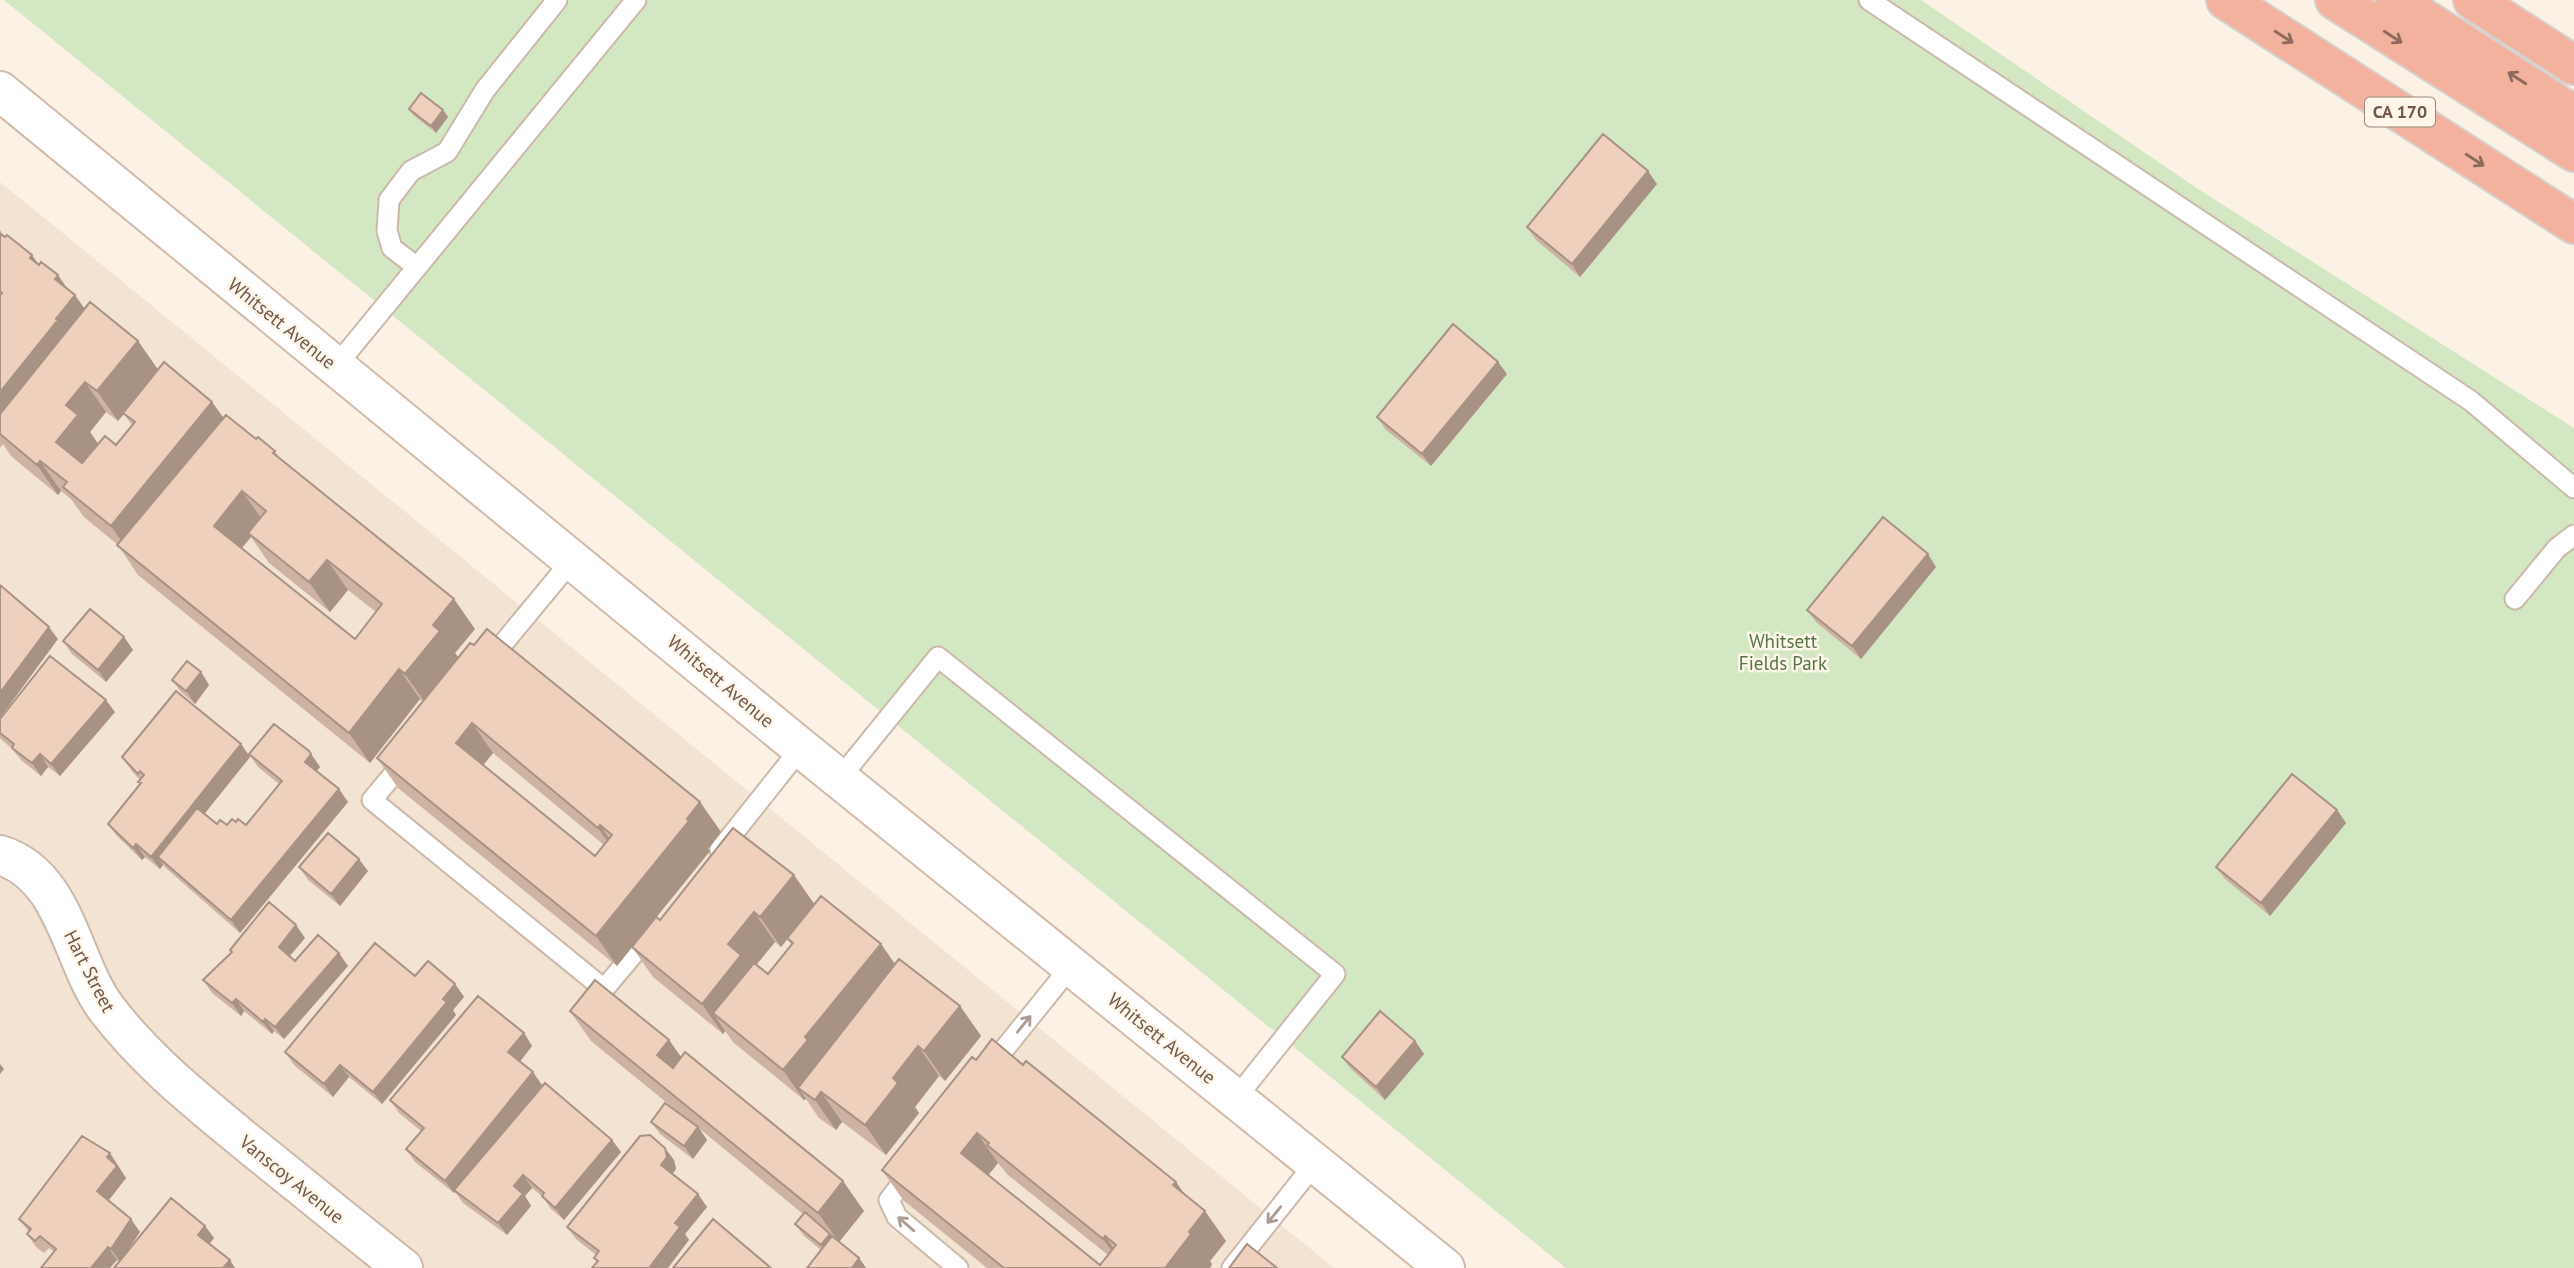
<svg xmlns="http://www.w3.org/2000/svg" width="2574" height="1268" font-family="'PT Sans',sans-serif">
  <rect width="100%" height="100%" fill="#fbf1e4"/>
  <path fill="#f2e3d3" d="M0 182 1334 1268H0Z"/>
  <path fill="#d3e7c3" d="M4 0H1921L2195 187 2574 428V1268H1566Z"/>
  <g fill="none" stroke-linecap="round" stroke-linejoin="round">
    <g stroke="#ccb9ab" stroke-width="23">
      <path id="service" d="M1869 0 2471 401 2574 488
        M417 267 392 248 387 231 389 200 411 171 447 152 485 90 557 0
        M336 366 636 0
        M2515 599 2557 548 2574 535
        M487 663 573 559
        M407 758 372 800 604 989 652 932
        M840 778 938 657 1335 974 1236 1098
        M720 850 801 748
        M989 1068 1072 965
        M912 1170 889 1200 897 1217 958 1268
        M1232 1268 1316 1162"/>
    </g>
    <g stroke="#ccb9ab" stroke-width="42">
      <path id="minor" d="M0 855C66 875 71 961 106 1008 146 1061 198 1102 249 1144 300 1185 351 1227 403 1268"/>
    </g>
    <g stroke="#d0bbab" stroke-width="42">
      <path id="secondary" d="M0 91 801 748 1445 1268"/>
    </g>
    <g stroke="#d8d0cd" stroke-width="42">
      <path id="motorway" d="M2226 0 2574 224
        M2335 0 2574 152
        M2395 0 2574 115
        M2473 0 2574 65"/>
    </g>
    <use href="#service" stroke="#fff" stroke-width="19"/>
    <use href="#minor" stroke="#fff" stroke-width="38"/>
    <use href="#secondary" stroke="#fff" stroke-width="38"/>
    <use href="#motorway" stroke="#f2b29e" stroke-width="38"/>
  </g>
  <path fill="#ceb3a3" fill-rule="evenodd" d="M409 109 443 110 448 117 436 133 413 115Z
    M1657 184 1580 277 1536 240 1527 227Z
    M0 230 5 237 68 290 85 309 138 341 158 370 212 402 224 418 275 451 281 460 475 629 455 653 458 658 700 802 721 832 708 849 710 851 656 917 660 920 814 905 881 944 895 965 960 1006 981 1036 945 1081 939 1076 915 1107 919 1113 886 1155 842 1122 836 1130 819 1118 806 1099 804 1100 734 1043 725 1031 723 1034 653 977 632 947 617 966 398 788 377 758 423 702 420 699 370 763 138 575 118 545 84 517 71 499 61 491 58 495 11 456 3 444 0 448ZM106 412 118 421 124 414 132 425 116 445 98 444 90 432ZM251 537 269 563 330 612 348 590 376 612 355 639 242 548ZM493 753 604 845 595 856 483 765ZM787 939 792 945 768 974 756 965 775 942 781 947Z
    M1507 374 1431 466 1386 430 1377 417Z
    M1936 567 1861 659 1816 622 1807 610Z
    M124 637 133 650 106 682 72 654 63 641Z
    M201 672 209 685 195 704 181 692 172 680Z
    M115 712 60 776 48 767 41 776 21 760 12 749 0 738V719Z
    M241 744 250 757 205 813 217 824 227 825 236 822 246 825 279 784 258 767 249 754H311L320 767 317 771 348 802 240 933 167 869 163 865 160 869 145 857 142 860 117 836 108 824 140 784 138 782 140 780 131 770 122 757Z
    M2337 810 2346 823 2270 916 2225 879 2216 867Z
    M299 867 368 871 340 906 308 880Z
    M305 938 290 956 295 961 348 966 284 1039 274 1031 272 1034 244 1011 241 1016 212 993 203 980 231 953 230 950Z
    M415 976 455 984 464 997 453 1010 456 1015 382 1104 349 1077 333 1097 294 1065 285 1052Z
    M570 1011 669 1040 681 1057 864 1211 839 1242 859 1258 866 1268H807L821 1250 804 1236 795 1224 803 1214 700 1129 707 1140 693 1159 660 1134 651 1122 683 1116 591 1041Z
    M524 1033 532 1046 520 1062 542 1085 496 1141 612 1140 621 1152 564 1220 551 1209 543 1197 532 1188 525 1196 531 1206 507 1235 463 1203 455 1192 454 1193 415 1162 406 1149 421 1131 399 1113 390 1100Z
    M1415 1041 1424 1054 1385 1100 1351 1069 1342 1057Z
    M972 1057 1185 1194 1226 1241 1210 1261 1212 1264 1210 1268H987L903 1200 882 1170ZM998 1163 1008 1175 1108 1255 1100 1265 988 1175Z
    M674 1160 676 1169 672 1174 707 1207 685 1234 689 1240 597 1262 594 1258 596 1255 576 1239 567 1227Z
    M118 1166 126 1178 108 1200 140 1232 121 1260 205 1226 214 1238 209 1244 119 1262 117 1260 54 1252 49 1248 44 1253 36 1247 27 1234 29 1232 19 1219Z"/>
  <path fill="#a79284" d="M443 110 448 117 436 133 431 126Z
    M1648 171 1657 184 1580 277 1572 264Z
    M32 255 53 285 30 258Z
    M58 275 73 297 75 295 96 325 0 434V392L56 319 55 279Z
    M138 341 159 371 118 421 97 391Z
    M1498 362 1507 374 1431 466 1422 454Z
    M85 382 106 412 90 432 99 445 77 472 56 442 66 405Z
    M212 402 233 432 132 556 111 526Z
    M40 461 61 491 58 495 37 465Z
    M242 491 263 521 248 533 251 537 235 556 214 526Z
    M1928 554 1936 567 1861 659 1852 646Z
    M327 560 348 590 330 612 309 582Z
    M454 599 475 629 455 653 461 661 426 704 405 674 433 625Z
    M49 627 58 639 0 718V693Z
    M124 637 133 650 106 682 98 670Z
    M399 669 420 699 370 763 349 733Z
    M201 672 209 685 195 704 186 691Z
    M106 700 115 712 60 776 51 764Z
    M472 723 493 753 477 773 456 743Z
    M241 744 250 757 165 863 158 857 163 865 160 869 151 857Z
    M40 754 48 767 41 776 32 763Z
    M311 754 320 767 314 774 305 762Z
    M339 789 348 802 240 933 231 920Z
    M700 802 721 832 708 849 710 851 617 966 596 936Z
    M2337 810 2346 823 2270 916 2261 903Z
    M600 825 621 855 619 858 598 828Z
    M136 844 145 857 142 860 133 848Z
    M359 859 368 871 340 906 331 894Z
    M794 875 815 905 781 947 760 917Z
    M754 912 775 942 752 970 713 1013 725 1031 723 1034 702 1004 728 944Z
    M296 925 305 938 287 959 279 947Z
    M881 944 902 974 798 1088 806 1099 804 1100 783 1070 805 1037Z
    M339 953 348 966 284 1039 275 1027Z
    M455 984 464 997 453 1010 456 1015 382 1104 373 1092Z
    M236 999 244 1011 241 1016 232 1003Z
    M960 1006 981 1036 945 1081 924 1051Z
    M265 1019 274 1031 272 1034 263 1022Z
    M524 1033 532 1046 517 1065 508 1052Z
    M669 1040 690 1070 678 1085 657 1055Z
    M1415 1041 1424 1054 1385 1100 1376 1087Z
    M918 1046 939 1076 915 1107 919 1113 886 1155 865 1125 893 1078Z
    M0 1064 4 1069 0 1074Z
    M340 1065 349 1077 333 1097 324 1084Z
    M533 1072 542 1085 454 1193 445 1181Z
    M821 1092 842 1122 836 1130 815 1100Z
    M698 1127 707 1140 693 1159 684 1146Z
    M977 1133 998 1163 982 1183 961 1153Z
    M612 1140 621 1152 564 1220 555 1208Z
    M665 1148 674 1160 676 1169 670 1177 661 1165Z
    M110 1153 126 1178 106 1204 97 1191 107 1157Z
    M523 1175 532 1188 525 1196 531 1206 507 1235 498 1223 514 1186Z
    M843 1181 864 1211 839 1242 818 1213Z
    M1176 1182 1197 1212 1173 1185Z
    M698 1194 707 1207 685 1234 689 1240 668 1268H649L675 1223Z
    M1205 1211 1226 1241 1210 1261 1212 1264 1210 1268H1165L1189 1232Z
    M131 1219 140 1232 120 1262 111 1249Z
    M205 1226 214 1238 207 1247 198 1235Z
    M830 1234 839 1247 830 1258 821 1245Z
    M1105 1236 1126 1266 1124 1268 1103 1239Z
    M108 1247 117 1260 110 1268H91Z
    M859 1258 866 1268H852Z
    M230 1260 235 1268H223Z"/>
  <path fill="#efd0bd" stroke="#a79284" stroke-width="2" fill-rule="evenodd" d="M421 93 443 110 431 126 409 109Z
    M1603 134 1648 171 1572 264 1527 227Z
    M0 234 5 237 7 235 32 255 30 258 39 265 41 262 58 275 55 279 75 295 56 319 58 320 0 392V296L2 293 0 292Z
    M90 302 138 341 97 391 85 382 66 405 78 415 56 442 82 463 105 436 116 445 135 422 123 413 164 362 212 402 111 526 63 487 67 482 40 461 37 465 0 434V414Z
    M1453 324 1498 362 1422 454 1377 417Z
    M226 415 256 439 258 437 275 451 273 453 454 599 433 625 440 631 405 674 399 669 349 733 117 545ZM242 491 266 511 248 533 309 582 327 560 382 604 355 639 214 526Z
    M1883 517 1928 554 1852 646 1807 610Z
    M0 585 49 627 0 693Z
    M90 609 124 637 98 670 63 641Z
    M487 629 700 802 687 819 689 821 596 936 377 758 470 643 474 645ZM472 723 598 828 600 825 612 835 595 856 456 743Z
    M50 656 106 700 51 764 40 754 32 763 12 748 14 744 0 733V719Z
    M187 661 201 672 186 691 172 680Z
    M176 691 241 744 151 857 136 844 133 848 108 824 141 783 138 782 144 775 140 771 138 774 122 757Z
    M274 724 309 751 311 754 305 762 339 789 231 920 158 857 197 808 217 824 220 820 227 825 232 819 236 822 238 819 246 825 282 781 249 754Z
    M2292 774 2337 810 2261 903 2216 867Z
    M733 828 794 875 760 917 754 912 728 944 741 955 702 1004 632 947 656 917 660 920Z
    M328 833 359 859 331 894 299 867Z
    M821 896 881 944 805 1037 808 1040 783 1070 713 1013 754 963 768 974 793 943 787 938Z
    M269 902 296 925 279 947 295 961 318 935 339 953 275 1027 265 1019 263 1022 236 999 232 1003 203 980 232 952 230 950Z
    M375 943 415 976 428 961 455 984 443 999 447 1002 373 1092 340 1065 324 1084 285 1052Z
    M899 959 960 1006 924 1051 918 1046 893 1078 898 1083 865 1125 821 1092 815 1100 798 1088Z
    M595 980 669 1040 657 1055 673 1068 685 1052 843 1181 818 1213 570 1011Z
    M478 996 524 1033 508 1052 533 1072 445 1181 406 1149 424 1128 390 1100Z
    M1380 1011 1415 1041 1376 1087 1342 1057Z
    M992 1039 1023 1065 1026 1061 1176 1182 1173 1185 1205 1211 1189 1232 1191 1234 1165 1268H1004L882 1170 972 1057 976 1060ZM977 1133 989 1143 987 1145 1103 1239 1105 1236 1116 1245 1100 1265 961 1153Z
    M545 1083 612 1140 555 1208 542 1196 544 1193 523 1175 514 1186 523 1194 498 1223 454 1190Z
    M665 1103 698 1127 684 1146 651 1122Z
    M650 1135 665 1148 667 1157 661 1165 698 1194 675 1223 680 1227 649 1268H592L598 1261 594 1258 599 1251 567 1227 640 1136Z
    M82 1136 110 1153 107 1157 117 1166 97 1191 131 1219 111 1249 108 1247 91 1268H41L56 1249 40 1236 35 1241 27 1234 31 1229 19 1219Z
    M171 1198 205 1226 198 1235 230 1260 223 1268H114Z
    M805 1212 830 1234 821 1245 795 1224Z
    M713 1219 771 1268H673Z
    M832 1236 859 1258 852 1268H807Z
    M1247 1244 1277 1268H1229Z"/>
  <defs><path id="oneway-shaft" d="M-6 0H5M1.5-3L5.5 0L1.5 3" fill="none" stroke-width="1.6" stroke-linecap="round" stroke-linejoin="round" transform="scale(1.75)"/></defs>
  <g stroke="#8c6a5c">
    <use href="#oneway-shaft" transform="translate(2284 37) rotate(33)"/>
    <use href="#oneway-shaft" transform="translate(2393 37) rotate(33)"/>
    <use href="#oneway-shaft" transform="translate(2517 78) rotate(-147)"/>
    <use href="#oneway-shaft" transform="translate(2475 160) rotate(33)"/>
  </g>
  <g stroke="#aa9b93">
    <use href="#oneway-shaft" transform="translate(1024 1024) rotate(-51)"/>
    <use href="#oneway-shaft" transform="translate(1274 1215) rotate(129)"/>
    <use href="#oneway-shaft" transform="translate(906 1224) rotate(-139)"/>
  </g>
  <g text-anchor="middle" stroke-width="5" stroke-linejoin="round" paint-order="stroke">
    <rect fill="#fef6ea" stroke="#9c877b" stroke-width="2" x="2365" y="97.5" width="70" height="29" rx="5"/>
    <g font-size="18" font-weight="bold" fill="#72584b">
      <text x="2400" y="118">CA 170</text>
    </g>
    <g font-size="19" fill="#72584b" stroke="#fef6ea">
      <text transform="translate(282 323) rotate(39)" y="7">Whitsett Avenue</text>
      <text transform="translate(721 681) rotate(40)" y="7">Whitsett Avenue</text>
      <text transform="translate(90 971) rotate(63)" y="7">Hart Street</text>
      <text transform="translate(1162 1038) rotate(39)" y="7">Whitsett Avenue</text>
      <text transform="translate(292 1179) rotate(39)" y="7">Vanscoy Avenue</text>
    </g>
    <g font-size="19" fill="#547743" stroke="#fef6ea">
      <text x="1783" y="648">Whitsett<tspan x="1783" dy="22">Fields Park</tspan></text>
    </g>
  </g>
</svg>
